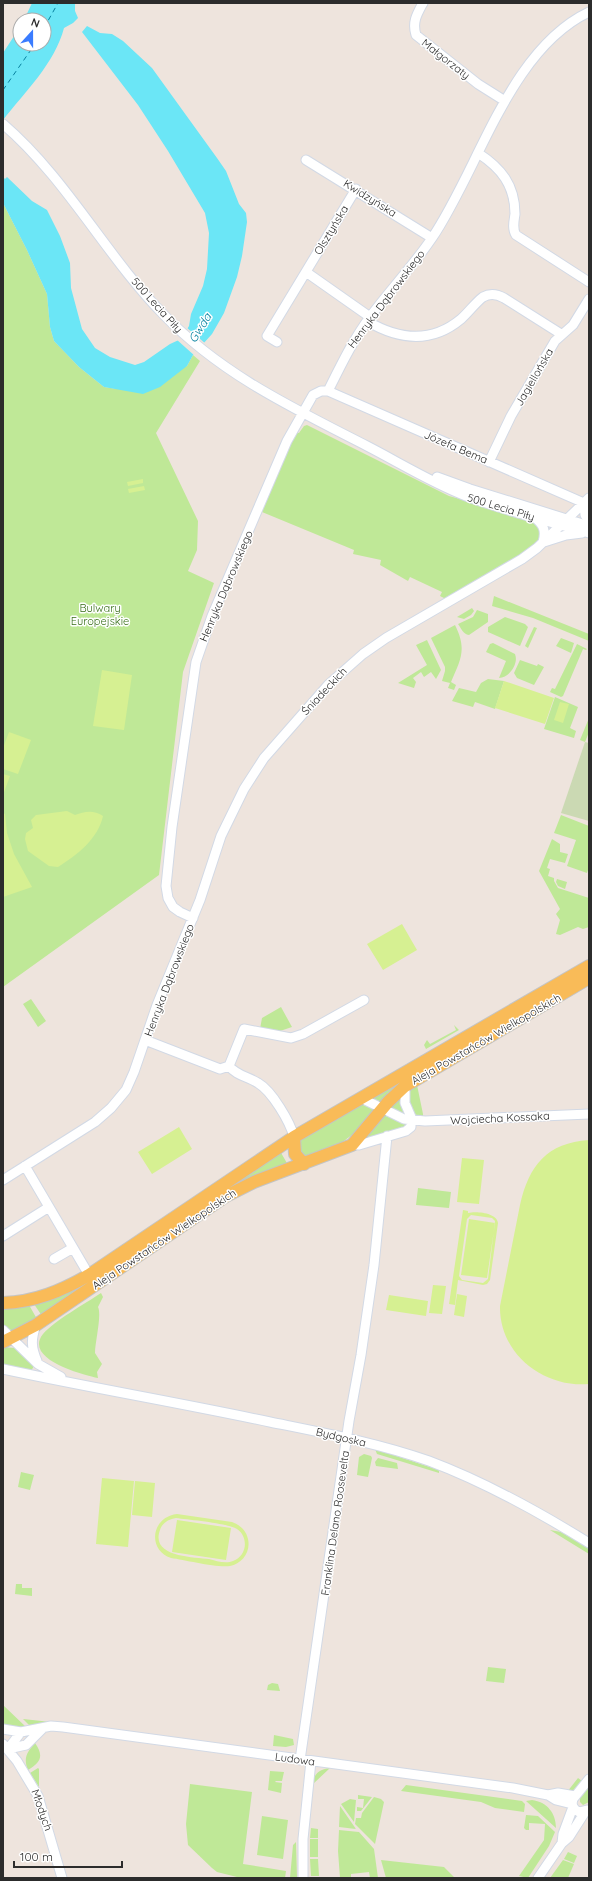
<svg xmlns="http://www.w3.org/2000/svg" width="592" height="1881" font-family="Quicksand,sans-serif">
  <rect width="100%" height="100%" fill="#eee4dd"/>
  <path fill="#bfe897" d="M3 203 27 250 47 294 50 327 54 341 79 367 104 387 117 389 187 366 193 355 200 361 156 433 198 521 197 550 188 571 214 583 183 672 159 875 3 987Z
    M307 425 449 496 530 518 541 529C540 541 535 545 525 552L446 599 440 596 442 592 410 577 408 581 380 565 381 560 353 554 354 550 262 512 295 432 299 433 304 426Z
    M494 596 589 634V641L533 618 492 606Z
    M472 608 474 611 471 615 464 619 457 617Z
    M477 610 488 614V622L469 635C463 634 461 628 458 624L473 617Z
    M505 617 525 624 528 627 520 646 488 632V627Z
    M455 625C467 649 461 659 451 682L456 685 454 690 448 688 450 683 442 681 445 671V667L431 638Z
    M534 627 537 628 528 648 525 646Z
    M561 638 574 643 571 653 556 646Z
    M427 640 441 670 436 679 431 672 424 677 421 672 413 678 416 682 414 688 398 683 427 665 416 645Z
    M493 643 515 654C519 664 509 678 499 678L506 661 486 652 490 644Z
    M577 644 587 649 586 650 583 649 563 696 561 697 550 692 552 688 555 689Z
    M520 660 537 666 538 664 544 667 534 685 517 678 514 673Z
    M488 679 504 681 495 709 475 702 473 707 452 701 459 688 476 692 481 683Z
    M555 697 578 707 570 728 576 731 574 738 544 729Z
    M589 718V732L585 742 580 740Z
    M561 815 589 826V867L587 873 567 866 576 840 554 833Z
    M552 839 560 844V852L568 854 565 863 550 859 547 868 550 869 548 876 554 878V881L558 888 589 898V927L583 929 578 927 560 935 556 934 560 920 556 914 560 909 539 871Z
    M557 879 567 882 565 889 558 886 556 882Z
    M31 999 46 1021 38 1027 23 1004Z
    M281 1007 292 1027 277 1032 260 1029 262 1018Z
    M454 1025 459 1030 426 1049 424 1045 427 1040 430 1044 456 1030Z
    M412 1073 381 1104 371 1099Z
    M417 1085 423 1114V1117C408 1114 409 1105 409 1092Z
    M402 1094 408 1117 389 1107Z
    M366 1104 377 1109C358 1130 348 1142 321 1153 314 1156 308 1159 301 1155L299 1140 356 1106Z
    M384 1113 405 1123 406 1127 359 1142Z
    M280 1151 288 1165 137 1248Z
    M418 1188 451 1192 449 1208 416 1205Z
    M93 1277 94 1280 42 1316 34 1304Z
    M101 1293 103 1297 98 1307C102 1315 95 1342 95 1353L102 1364 97 1372 98 1378C83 1375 23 1359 43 1334 55 1320 85 1304 101 1293Z
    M29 1305 37 1319 12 1333 3 1324V1308Z
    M3 1347 15 1348 34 1366 31 1371 3 1366Z
    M375 1449 433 1468 439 1470V1473L377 1454Z
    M364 1454 371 1456 372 1458 368 1477 357 1475 359 1457Z
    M378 1458 397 1463 398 1469 376 1466 375 1462Z
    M21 1472 34 1475 30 1490 18 1487Z
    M550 1530 561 1532 589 1548V1554Z
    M16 1584H22V1588H32V1596L15 1594Z
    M488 1667 506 1669 504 1683 486 1681Z
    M272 1683 278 1684 280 1691 267 1690 268 1685Z
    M3 1705 26 1727 18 1728 3 1724Z
    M23 1719 51 1722 31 1727Z
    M274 1735 293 1739 294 1745 286 1747 273 1746Z
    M35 1743C44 1756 41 1762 28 1770 23 1758 27 1752 35 1743Z
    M38 1768 39 1769V1787L30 1773Z
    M330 1768 312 1785C314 1774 319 1769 330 1768Z
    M270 1771 284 1772 282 1781H276L275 1782 282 1783 281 1793 268 1790Z
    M578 1778 582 1781C581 1787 573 1791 567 1792Z
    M190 1784 252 1792 243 1864 286 1871 285 1878H241L217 1872 212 1868 188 1845 186 1824Z
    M406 1785 522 1801 525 1804 524 1812 495 1808 481 1802 401 1791Z
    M589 1786V1802L583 1805 580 1802V1797Z
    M358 1795 372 1797 361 1811H357V1807L363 1808 364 1799H358Z
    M374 1797 381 1799 384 1802 375 1844 355 1824 356 1818H361L362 1813Z
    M350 1799 356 1800 354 1822 341 1804Z
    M532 1800C547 1802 556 1813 556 1828L526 1801Z
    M340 1806 356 1829 339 1827Z
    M526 1815 538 1816 555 1832 549 1846 528 1878 519 1876 544 1840 545 1824 529 1823V1830H526L524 1828Z
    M262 1816 288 1820 283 1859 257 1855Z
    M311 1828 318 1829V1838H310Z
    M339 1830 359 1832 374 1849 378 1878H370L369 1872 351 1874V1878H340L338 1851Z
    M310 1839H318V1857H310Z
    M296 1842 297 1878H290L293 1845Z
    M568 1852 577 1856 574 1863 564 1859Z
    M310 1859H318L319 1876H311Z
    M381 1860 444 1867 455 1878H386Z
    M563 1860 574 1864 568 1878H550Z"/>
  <path fill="#cbd9b3" d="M585 742 589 743V821L561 813Z"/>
  <path fill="#d6f092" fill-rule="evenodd" d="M143 479V483L128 486 127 482Z
    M144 486 145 490 129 493 128 489Z
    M102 670 132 675 124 730 93 726Z
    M504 681 554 698 545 724 495 708Z
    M560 702 569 704 563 723 554 720Z
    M9 732 31 740 18 774 3 769V748Z
    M3 774 10 776 3 795Z
    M67 811 75 815C85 811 94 810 103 816 98 839 77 855 58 867L49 866 28 851 25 839 26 833 33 828 31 820 36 815Z
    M3 813 5 814 7 833 14 854 32 887 3 897Z
    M402 924 417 950 383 970 367 944Z
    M179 1127 192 1149 152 1174 138 1152Z
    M589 1140V1384C544 1388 499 1354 500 1306L520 1205C529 1165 547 1143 589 1140Z
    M462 1158 484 1160 479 1204 457 1202Z
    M463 1210 468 1211V1213C477 1211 497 1213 498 1223L490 1280 487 1284 483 1285 458 1280 455 1305 449 1304ZM471 1215 492 1218 495 1221 488 1279 483 1283 462 1280 459 1276 467 1219Z
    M469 1219 495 1223 487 1278 461 1275Z
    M433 1285 446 1286 442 1314 429 1313Z
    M457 1294 467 1296 464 1317 454 1315Z
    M389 1295 428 1301 426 1316 386 1310Z
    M102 1478 134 1481 128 1547 96 1544Z
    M135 1481 155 1483 152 1517 132 1515Z
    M177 1514 232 1522C240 1525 246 1530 248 1539 251 1552 242 1564 230 1566 217 1568 185 1560 171 1558 147 1550 151 1517 177 1514ZM176 1518C190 1520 227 1523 237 1529 249 1537 247 1556 233 1561 226 1564 216 1561 209 1559 193 1557 150 1557 160 1530 162 1523 169 1519 176 1518Z
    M177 1520 231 1528 226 1560 172 1552Z"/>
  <path fill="#6be6f6" d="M32 3H75V11L78 18 73 23 64 28C55 63 25 92 3 120V53L20 27V44H44V20H24Z
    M87 26 100 33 112 34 123 41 152 68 217 158 226 171 239 204 246 213 247 222 242 256 237 277 224 313 212 334 193 355 187 366 160 387 143 394 104 387 79 367 54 341 50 327 47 294 27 250 3 203V177L5 179 7 177 32 201 47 210 60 236 70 263 71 288 82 329 95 348 110 357 135 365 144 362 170 344 181 339 189 326 191 314 203 286 207 269 209 233 205 213 168 151 138 105 82 32Z"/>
  <path fill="#eee4dd" d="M186 327 206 344 195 356 176 339Z"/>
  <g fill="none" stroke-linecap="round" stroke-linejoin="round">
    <path stroke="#06819f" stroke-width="1" stroke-dasharray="5 4" stroke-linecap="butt" d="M44 28 58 3
      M3 90 35 44"/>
    <g stroke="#d2d9e5" stroke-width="11">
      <path id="minor" d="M423 3C417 14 412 22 416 35L478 84 505 101
        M3 124C67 179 106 256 164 315 222 375 295 409 367 446 400 463 432 483 466 496 506 511 548 521 589 533
        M478 153C501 168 515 185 515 214 514 221 512 229 516 235L589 282
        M306 160 432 238
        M306 272 370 317
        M367 321C399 340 431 344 461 319 469 312 475 303 483 297 490 293 497 294 504 298L561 334
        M277 342 267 336 356 189
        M328 391 584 503 585 515 589 521
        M489 462 511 416 555 341 573 325 589 299
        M437 477 470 489 589 526
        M535 518C544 525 546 531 543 542
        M544 542 566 535 582 533
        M193 918 180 912 173 907 168 898 166 886 172 827 196 662 212 616 287 441 313 395 321 391H328C341 365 353 340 370 317 390 290 413 266 432 238 479 169 509 50 589 12
        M145 1040 220 1069 229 1066 244 1029 291 1038 303 1034 364 1000
        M229 1066C237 1076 247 1076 258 1083 272 1091 290 1122 294 1137
        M361 1098 404 1119 425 1121 589 1114
        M352 1145H359L406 1131 411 1127V1117L405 1103V1086
        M25 1166 89 1275
        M3 1180 95 1122 111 1108 126 1090 134 1072 157 1005 200 900 221 836 244 789 264 758 329 684 363 654 386 638 522 559 537 548 589 498
        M3 1236 49 1207
        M54 1259 73 1248
        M36 1325C31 1339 31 1347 37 1361
        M3 1330 38 1364 61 1377
        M3 1369C92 1388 181 1403 270 1422 324 1433 378 1443 429 1461 485 1482 539 1512 589 1543
        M3 1729 21 1732
        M3 1744 17 1761 38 1796 62 1878
        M8 1749 21 1732 51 1726 63 1727 513 1788 548 1795 558 1793 575 1796
        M8 1749 26 1745 43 1728
        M300 1760 349 1421 361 1355 374 1265 387 1136
        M548 1795 556 1800 572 1804
        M587 1810 579 1812C573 1809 571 1805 573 1799L589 1779
        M562 1843 563 1834 573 1807
        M303 1878V1839L311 1761
        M538 1878 562 1843 569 1837 585 1812"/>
    </g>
    <g stroke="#c4c4c4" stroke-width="14">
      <path id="major" d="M294 1137 295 1154 304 1164
        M3 1303C35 1302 61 1291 89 1275L294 1137 589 966
        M3 1342 36 1325 226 1196 254 1182 352 1145 388 1102 405 1086 589 978"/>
    </g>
    <use href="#minor" stroke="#fff" stroke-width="9"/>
    <use href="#major" stroke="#f9bb58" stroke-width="12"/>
  </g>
  <g text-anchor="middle" stroke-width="3" stroke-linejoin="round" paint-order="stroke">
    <g font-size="11" fill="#2c2c2c" stroke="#fff">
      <text transform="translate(446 59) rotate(38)" y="4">Małgorzaty</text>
      <text transform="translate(370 198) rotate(32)" y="4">Kwidzyńska</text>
      <text transform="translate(331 230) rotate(-59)" y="4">Olsztyńska</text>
      <text transform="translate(386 299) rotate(-53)" y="4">Henryka Dąbrowskiego</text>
      <text transform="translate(157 305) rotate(48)" y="4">500 Lecia Piły</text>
      <text transform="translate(534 377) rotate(-60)" y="4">Jagiellońska</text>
      <text transform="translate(456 447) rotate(23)" y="4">Józefa Bema</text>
      <text transform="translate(501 507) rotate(17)" y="4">500 Lecia Piły</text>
      <text transform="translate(226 586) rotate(-67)" y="4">Henryka Dąbrowskiego</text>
      <text transform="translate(324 691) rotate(-47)" y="4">Śniadeckich</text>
      <text transform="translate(169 980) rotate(-69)" y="4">Henryka Dąbrowskiego</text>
      <text transform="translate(486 1039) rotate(-30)" y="4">Aleja Powstańców Wielkopolskich</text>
      <text transform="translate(500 1118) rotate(-3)" y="4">Wojciecha Kossaka</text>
      <text transform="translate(164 1239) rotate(-34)" y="4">Aleja Powstańców Wielkopolskich</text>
      <text transform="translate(341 1437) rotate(13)" y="4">Bydgoska</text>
      <text transform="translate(335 1523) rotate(-82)" y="4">Franklina Delano Roosevelta</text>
      <text transform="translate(295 1759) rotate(8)" y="4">Ludowa</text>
      <text transform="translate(42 1810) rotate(71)" y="4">Młodych</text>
    </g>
    <g font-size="11" fill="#366e16" stroke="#fff">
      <text x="100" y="612">Bulwary<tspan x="100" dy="13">Europejskie</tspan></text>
    </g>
    <g font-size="12" font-style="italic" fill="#06819f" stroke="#fff">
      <text transform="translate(200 328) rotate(-58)" y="4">Gwda</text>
    </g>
  </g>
  <rect width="592" height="1881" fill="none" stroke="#2c2c2c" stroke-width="8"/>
  <g transform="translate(32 32) rotate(21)"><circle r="19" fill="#ffffff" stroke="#ababab"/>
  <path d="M0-3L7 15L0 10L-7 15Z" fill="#3a7cff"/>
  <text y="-6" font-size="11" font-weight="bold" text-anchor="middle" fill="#2c2c2c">N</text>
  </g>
  <path d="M14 1861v6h108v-6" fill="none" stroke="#2c2c2c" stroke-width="2"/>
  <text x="20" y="1861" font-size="12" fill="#2c2c2c" stroke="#ffffff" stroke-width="3" paint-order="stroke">100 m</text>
</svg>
